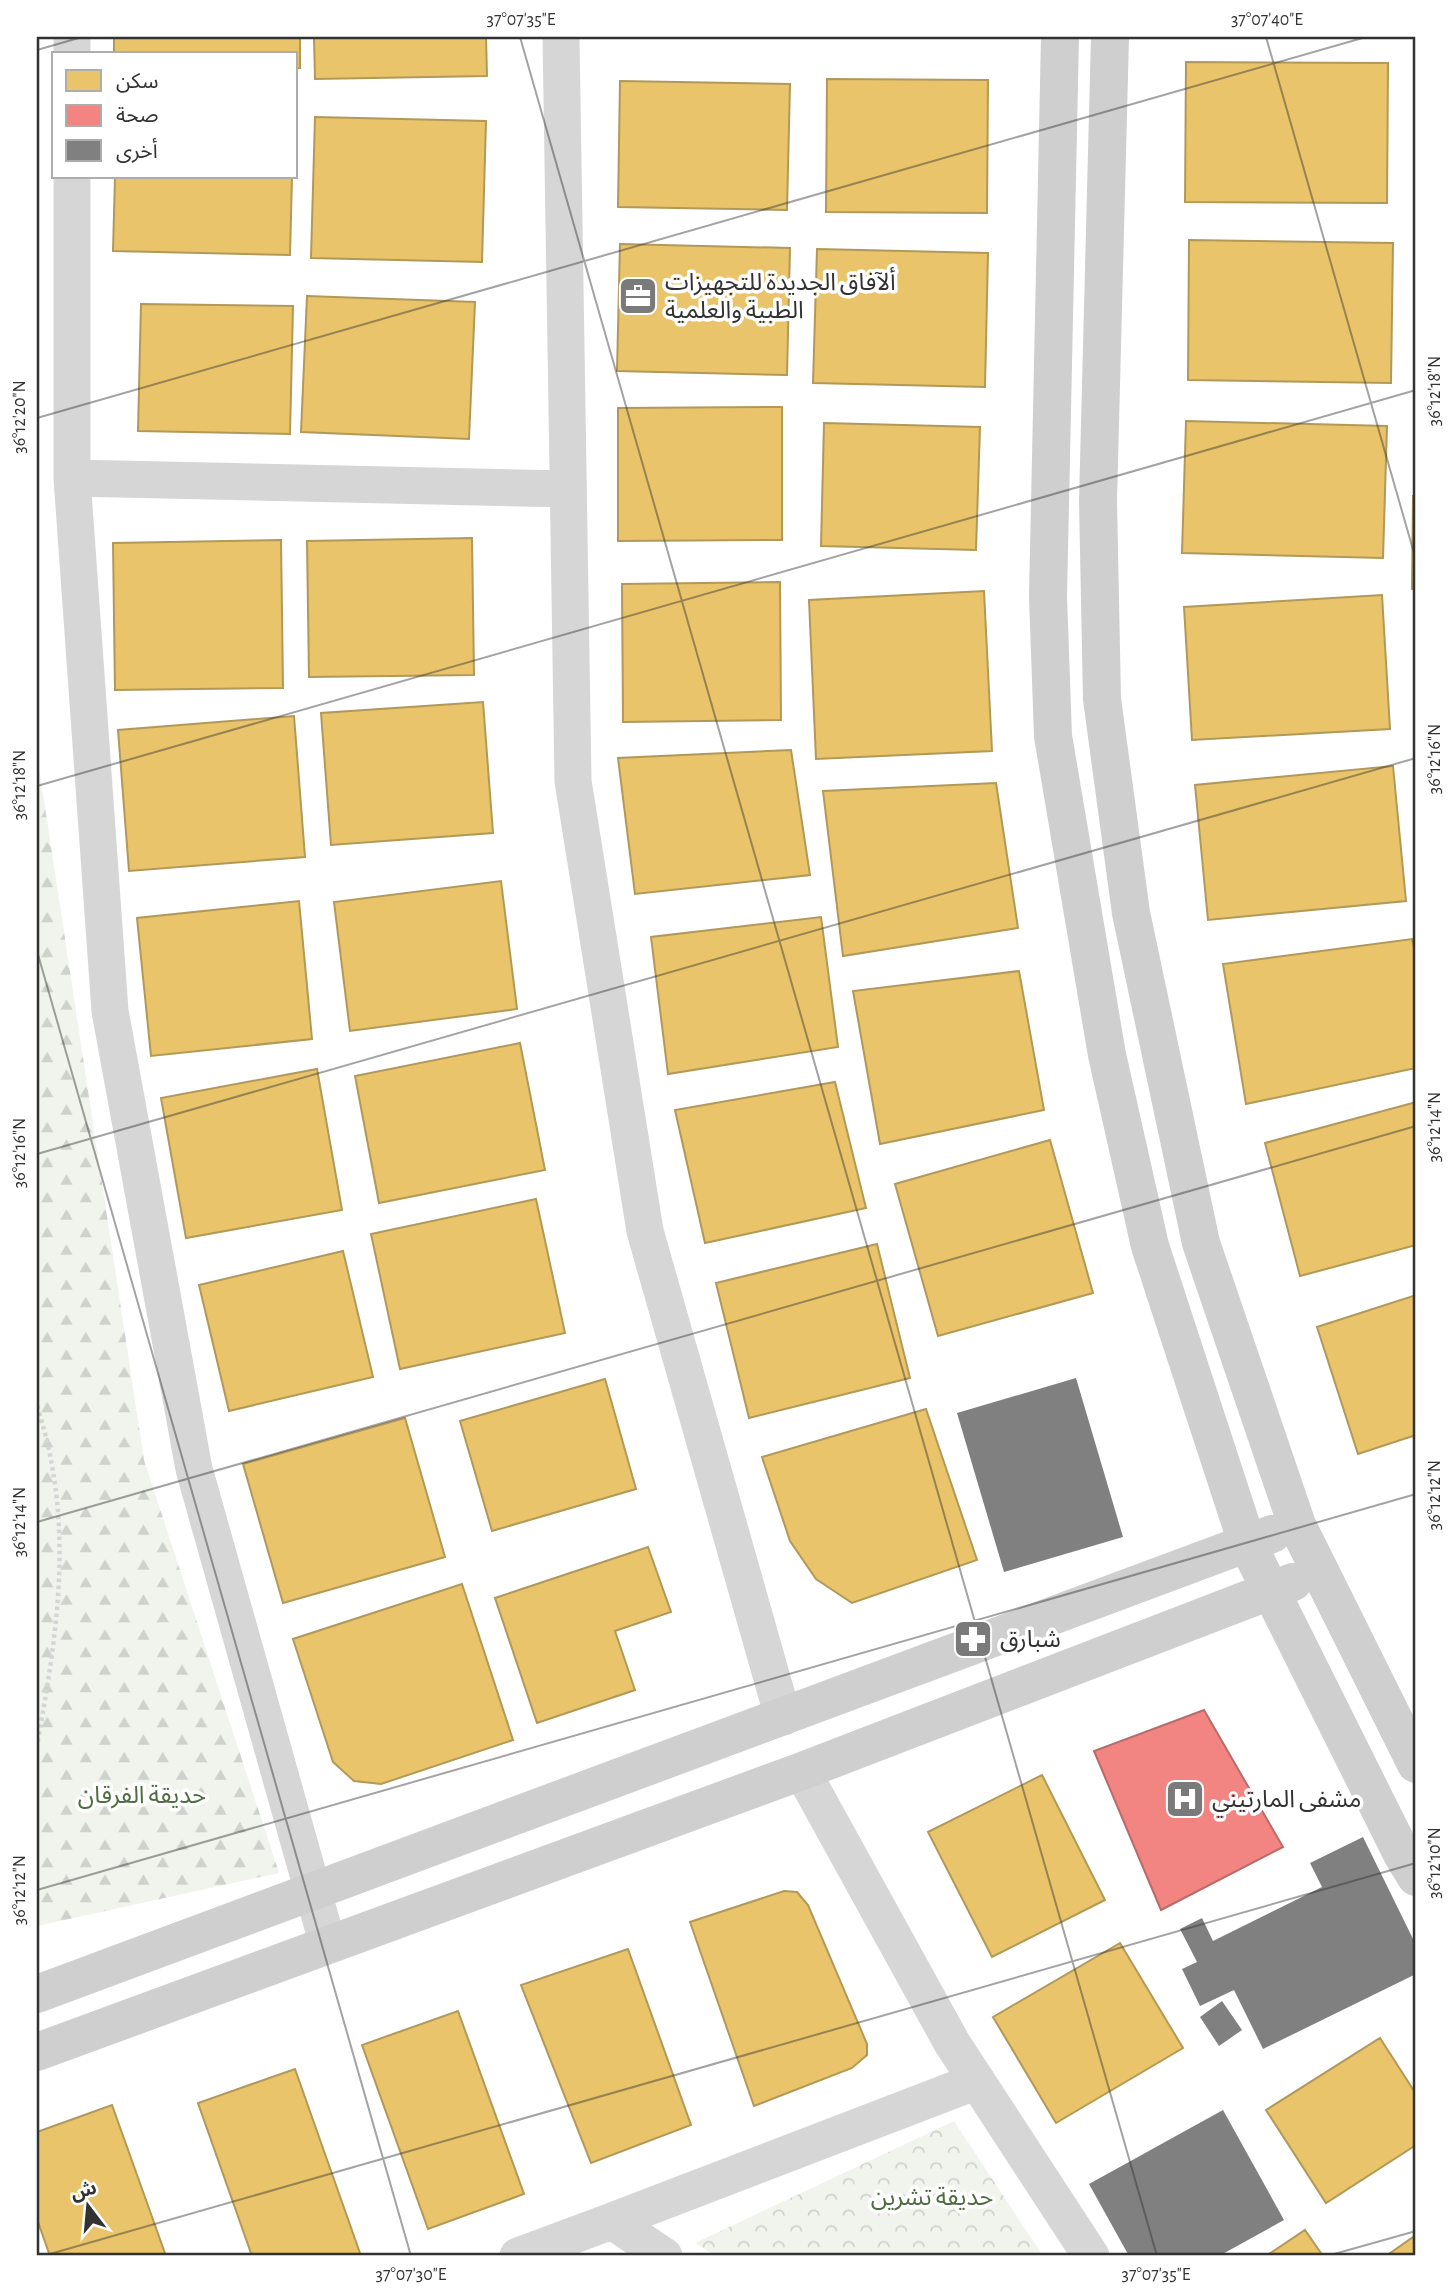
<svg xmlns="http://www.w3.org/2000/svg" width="1453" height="2293" font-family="'Alegreya Sans','Noto Sans Arabic',sans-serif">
  <defs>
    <pattern id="forest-firs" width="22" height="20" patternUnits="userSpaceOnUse" patternTransform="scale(1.75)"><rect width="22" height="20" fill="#f0f4ed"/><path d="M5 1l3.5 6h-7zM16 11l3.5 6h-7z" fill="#ced2cc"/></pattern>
    <pattern id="park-crowns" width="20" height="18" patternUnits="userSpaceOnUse" patternTransform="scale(1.75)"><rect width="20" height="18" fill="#f0f4ed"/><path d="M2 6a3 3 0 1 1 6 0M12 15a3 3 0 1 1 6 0" fill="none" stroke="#ced2cc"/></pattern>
  </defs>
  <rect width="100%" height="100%" fill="#fff"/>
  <path fill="url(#forest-firs)" d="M37 754 144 1460 279 1873 37 1926Z"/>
  <path fill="url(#park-crowns)" d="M954 2121 1043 2256H715L695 2243Z"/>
  <path fill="#e9c46a" stroke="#b29859" stroke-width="2" d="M114 37H300V68H296V54H114Z
    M314 37H486L487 76 315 79Z
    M1186 62 1388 63 1387 203 1185 202Z
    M827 79 988 80 987 213 826 212Z
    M620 81 790 84 787 210 618 207Z
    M315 117 486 121 482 262 311 258Z
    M115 177H292L290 255 113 251Z
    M1189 240 1393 243 1391 383 1188 380Z
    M620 244 790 248 787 375 617 371Z
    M817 249 988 253 985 387 813 383Z
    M307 296 475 302 469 439 301 432Z
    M141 304 293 306 290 434 138 431Z
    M782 407V540L618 541V408Z
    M1186 421 1387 426 1383 558 1182 553Z
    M824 423 980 427 976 550 821 546Z
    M1413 496H1416V589H1412Z
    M472 538 474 675 309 677 307 541Z
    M281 540 283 688 115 690 113 543Z
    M780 582 781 720 623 722 622 584Z
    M984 591 992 751 816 759 809 600Z
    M1382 595 1390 729 1192 740 1184 607Z
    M483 702 493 833 331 845 321 713Z
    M294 716 305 857 129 871 118 730Z
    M791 750 810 875 635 894 618 758Z
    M1393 766 1406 901 1208 920 1195 785Z
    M996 783 1018 928 843 956 823 791Z
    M501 881 517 1009 350 1031 334 902Z
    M299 901 312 1039 151 1056 137 918Z
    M821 917 838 1047 668 1074 651 937Z
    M1412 939 1416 956V1068L1246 1104 1223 964Z
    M1019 971 1044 1110 880 1144 853 991Z
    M520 1043 545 1170 379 1203 355 1076Z
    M317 1069 342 1210 186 1238 161 1098Z
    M835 1082 866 1208 705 1243 675 1110Z
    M1416 1102V1245L1300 1276 1265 1143Z
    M1050 1140 1093 1293 938 1336 895 1184Z
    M536 1199 565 1333 400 1369 371 1234Z
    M877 1244 910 1378 749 1418 716 1283Z
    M343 1251 373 1377 229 1411 199 1285Z
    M1416 1295V1435L1358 1454 1317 1327Z
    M605 1379 636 1489 492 1531 460 1421Z
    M926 1409 977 1560 852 1603 816 1579 790 1541 762 1457Z
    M405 1418 445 1557 283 1603 243 1464Z
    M648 1547 671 1612 615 1631 635 1690 537 1723 495 1598Z
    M462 1584 513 1740 381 1784 354 1781 333 1762 293 1639Z
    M1042 1775 1105 1900 992 1957 928 1832Z
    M784 1891 797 1892 808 1905 867 2044V2055L852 2068 754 2106 690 1922Z
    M1120 1943 1183 2048 1056 2123 993 2017Z
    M628 1949 691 2125 591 2163 521 1985Z
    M458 2011 524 2194 428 2229 362 2045Z
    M1380 2038 1416 2094V2145L1326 2203 1266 2110Z
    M295 2069 361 2256H252L198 2103Z
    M112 2105 166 2256H50L37 2219V2132Z
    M1305 2230 1323 2256H1266Z
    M1416 2235V2256H1386Z"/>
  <path fill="#f28482" stroke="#b86b6a" stroke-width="2" d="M1204 1710 1283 1847 1161 1910 1094 1751Z"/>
  <path fill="#808080" d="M1076 1378 1123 1537 1004 1572 957 1413Z
    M1363 1837 1416 1945V1974L1263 2049 1234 1990 1200 2006 1182 1969 1197 1962 1180 1929 1202 1918 1213 1941 1322 1887 1310 1863Z
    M1222 2001 1242 2030 1219 2046 1200 2017Z
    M1223 2110 1284 2220 1219 2256H1129L1089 2184Z"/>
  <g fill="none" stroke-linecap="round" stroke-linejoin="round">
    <path stroke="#d5d5d5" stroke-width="4.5" stroke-dasharray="3.5 3.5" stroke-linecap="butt" d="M37 1406C75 1523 58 1628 37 1746"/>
    <path stroke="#d6d6d6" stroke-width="37" d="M561 37 573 781 645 1231 783 1717
      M72 54V37
      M72 177V478L110 1011 194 1469 328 1945
      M72 478 568 489
      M802 1771 952 2043 1091 2256
      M612 2221 977 2081
      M518 2256 612 2221 664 2256"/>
    <path stroke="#cfcfcf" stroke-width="38" d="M1060 37 1048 597 1053 736 1107 1055 1150 1246 1247 1543 1402 1854 1416 1877
      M1110 37 1098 501 1102 699 1131 913 1201 1243 1297 1525 1416 1764
      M37 1994 1272 1534
      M37 2052 802 1771 1293 1582"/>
  </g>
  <path fill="none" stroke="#323232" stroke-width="2" stroke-opacity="0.45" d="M520 37 1157 2256M1266 37 1416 560M37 50 82 37M37 418 1366 37M37 786 1416 390M37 951 411 2256M37 1154 1416 758M37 1522 1416 1126M37 1890 1416 1494M43 2256 1416 1863M1327 2256 1416 2231"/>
  <defs>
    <g id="office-square" transform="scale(2.0125)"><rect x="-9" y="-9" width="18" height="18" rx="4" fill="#7a7a7a" stroke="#fff"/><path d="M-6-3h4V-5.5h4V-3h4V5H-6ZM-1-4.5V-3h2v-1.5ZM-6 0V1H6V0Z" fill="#fff"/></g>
    <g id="pharmacy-square" transform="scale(2.0125)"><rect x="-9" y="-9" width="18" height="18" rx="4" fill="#7a7a7a" stroke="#fff"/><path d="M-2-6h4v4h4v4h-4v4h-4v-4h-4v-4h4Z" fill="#fff"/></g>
    <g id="hospital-square" transform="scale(2.0125)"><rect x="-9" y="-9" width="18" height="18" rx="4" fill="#7a7a7a" stroke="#fff"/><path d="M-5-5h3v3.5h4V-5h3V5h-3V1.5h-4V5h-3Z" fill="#fff"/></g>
  </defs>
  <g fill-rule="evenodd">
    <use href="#office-square" x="638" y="296"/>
    <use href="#pharmacy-square" x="973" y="1639"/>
    <use href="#hospital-square" x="1185" y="1799"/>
  </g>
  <g text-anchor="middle" stroke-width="7" stroke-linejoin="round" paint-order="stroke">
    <g font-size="24" fill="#323232" stroke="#fff" text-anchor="start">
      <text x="665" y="290">ألآفاق الجديدة للتجهيزات<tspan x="665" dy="28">الطبية والعلمية</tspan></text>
      <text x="1000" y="1647">شبارق</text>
      <text x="1212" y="1807">مشفى المارتيني</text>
    </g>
    <g font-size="24" fill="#4f6c42" stroke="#fff">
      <text x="142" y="1803">حديقة الفرقان</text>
      <text x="932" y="2205">حديقة تشرين</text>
    </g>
  </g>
  <rect width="1453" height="2293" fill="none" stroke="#ffffff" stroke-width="77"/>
  <rect x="52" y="52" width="245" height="126" fill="#ffffff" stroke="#adadad" stroke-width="2"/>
  <rect x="66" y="70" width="35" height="21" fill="#e9c46a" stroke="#adadad" stroke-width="2"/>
  <text x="116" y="88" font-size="21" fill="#323232">سكن</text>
  <rect x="66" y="105" width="35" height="21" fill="#f28482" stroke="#adadad" stroke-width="2"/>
  <text x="116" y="122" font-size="21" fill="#323232">صحة</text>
  <rect x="66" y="140" width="35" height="21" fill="#808080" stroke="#adadad" stroke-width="2"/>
  <text x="116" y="158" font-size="21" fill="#323232">أخرى</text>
  <g transform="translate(88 2206) rotate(344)" stroke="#ffffff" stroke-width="5" paint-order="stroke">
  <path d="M0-5L12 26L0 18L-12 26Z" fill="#323232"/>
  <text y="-10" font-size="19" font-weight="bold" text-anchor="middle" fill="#323232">ش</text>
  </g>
  <rect x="38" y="38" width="1376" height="2216" fill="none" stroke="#323232" stroke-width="2.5"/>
  <g font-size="18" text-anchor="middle" fill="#323232">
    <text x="521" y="25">37°07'35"E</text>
    <text x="1267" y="25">37°07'40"E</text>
    <text transform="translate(1434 391) rotate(-90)" y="6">36°12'18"N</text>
    <text transform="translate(19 417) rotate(-90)" y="6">36°12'20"N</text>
    <text transform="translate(1434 759) rotate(-90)" y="6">36°12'16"N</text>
    <text transform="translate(19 785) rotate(-90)" y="6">36°12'18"N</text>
    <text transform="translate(1434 1127) rotate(-90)" y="6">36°12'14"N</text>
    <text transform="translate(19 1153) rotate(-90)" y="6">36°12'16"N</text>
    <text transform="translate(1434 1495) rotate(-90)" y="6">36°12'12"N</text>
    <text transform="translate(19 1522) rotate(-90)" y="6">36°12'14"N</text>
    <text transform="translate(1434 1863) rotate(-90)" y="6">36°12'10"N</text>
    <text transform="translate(19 1890) rotate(-90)" y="6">36°12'12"N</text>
    <text x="411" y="2280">37°07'30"E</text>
    <text x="1156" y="2280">37°07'35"E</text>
  </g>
</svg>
